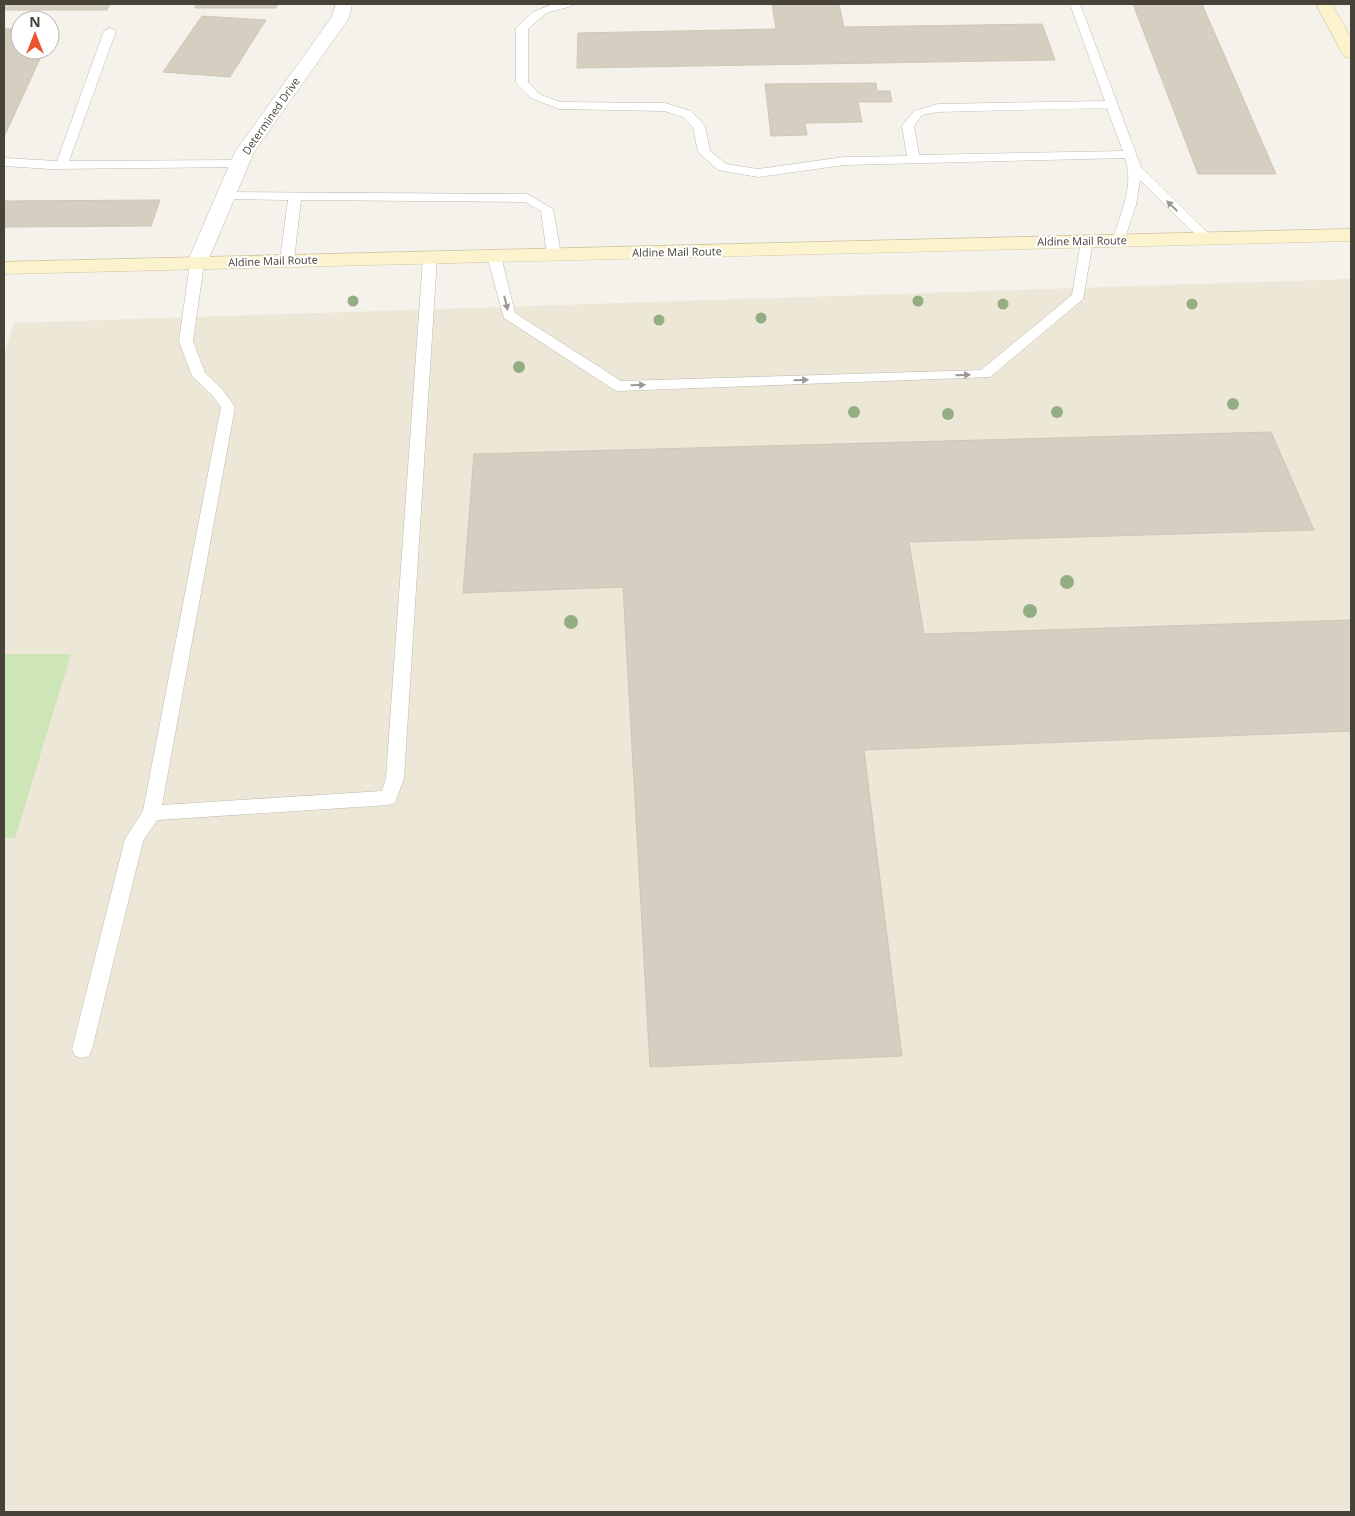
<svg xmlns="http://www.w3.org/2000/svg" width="1355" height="1516" font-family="'Open Sans',sans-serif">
  <rect width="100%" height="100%" fill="#f4f2eb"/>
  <path fill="#ece7d6" d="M1351 279V1512H4V353L14 323Z"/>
  <path fill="#cde5b7" d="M4 654H71L15 838H4Z"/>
  <path fill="#d5cec1" stroke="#cfc7b5" d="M4 4H110L107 10H4Z
    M196 4H277L276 8H195Z
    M772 4H839L844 27 1042 24 1055 60 577 68 578 33 776 29Z
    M1133 4H1202L1276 174H1198Z
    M202 16 266 20 230 77 163 72Z
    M4 29H20V50H44L4 137Z
    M876 83 877 91H890L892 102H858L862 122 805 123 807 135 771 136 765 84Z
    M160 200 151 226 4 227V201Z
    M1271 432 1314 530 909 542 924 634 1351 620V731L864 750 902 1056 650 1067 623 587 463 593 474 454Z"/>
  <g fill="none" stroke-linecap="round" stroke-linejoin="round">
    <g stroke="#bfbaae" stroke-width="1">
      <path id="lane" d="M553 4H573L572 6 546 13 528 29V82L539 94 560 102 665 103 691 111 705 126 710 151 726 164 758 169 844 157 907 156 902 126 914 111 938 104 1105 101 1070 4H1080L1141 167 1214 239 1213 242H1203L1140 180 1136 205 1124 241 1118 245 1113 244 1112 241C1120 216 1135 184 1125 158L844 165 758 177 718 170 698 152 693 127 683 117 664 111 559 109 531 98 516 83V28L533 12ZM1107 108 1123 151 919 155 914 126 922 115 938 112Z
        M110 28 116 31 69 161 240 160 246 164 244 167 51 169 4 166V158L57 161 104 31Z
        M225 192 527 194 553 209 561 255 554 259 547 255 541 211 525 202 301 200 294 260 287 264 280 260 288 200 221 199 219 196Z
        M1087 237 1093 241 1083 299 990 377 618 391 613 389 504 318 487 256 494 252 501 256 515 313 621 381 981 370 1072 295 1081 241Z
        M430 254 437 258 404 778 395 803 389 805 157 820 143 841 92 1049 89 1056 82 1058 75 1056 72 1049 125 839 143 811 221 407 212 395 192 376 179 341 190 263 197 259 204 263 193 341 205 373 222 389 235 407 162 805 382 791 386 778 423 258Z"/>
    </g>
    <g stroke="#bfbaae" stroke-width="1">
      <path id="street" d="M336 4H352L349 18 254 152 207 263 204 267 197 269 190 267 187 263 235 152 331 18Z"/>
    </g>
    <g stroke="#d0c79e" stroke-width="1">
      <path id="secondary" d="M1316 4H1332L1351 38V58L1345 57 1342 53Z
        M1351 229V241L4 274V262Z"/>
    </g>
    <use href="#lane" fill="#fff" fill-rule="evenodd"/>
    <use href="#street" fill="#fff" fill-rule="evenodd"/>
    <use href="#secondary" fill="#fbf3ce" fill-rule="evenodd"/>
  </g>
  <g fill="#94ae84">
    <circle cx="353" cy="301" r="5.5"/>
    <circle cx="918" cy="301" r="5.5"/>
    <circle cx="1003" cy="304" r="5.5"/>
    <circle cx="1192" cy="304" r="5.5"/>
    <circle cx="761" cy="318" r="5.5"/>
    <circle cx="659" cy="320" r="5.5"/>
    <circle cx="519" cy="367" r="6"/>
    <circle cx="1233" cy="404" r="6"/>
    <circle cx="854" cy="412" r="6"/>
    <circle cx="1057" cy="412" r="6"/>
    <circle cx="948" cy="414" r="6"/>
    <circle cx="1067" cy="582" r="7"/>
    <circle cx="1030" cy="611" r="7"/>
    <circle cx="571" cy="622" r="7"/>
  </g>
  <defs><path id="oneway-solid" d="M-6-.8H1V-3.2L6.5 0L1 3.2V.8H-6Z" transform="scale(1.25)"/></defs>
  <g fill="#9a9892">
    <use href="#oneway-solid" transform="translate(1172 206) rotate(-136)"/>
    <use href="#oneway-solid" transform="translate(506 303) rotate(76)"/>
    <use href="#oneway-solid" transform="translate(963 375) rotate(-2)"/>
    <use href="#oneway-solid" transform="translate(801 380) rotate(-2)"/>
    <use href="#oneway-solid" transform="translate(638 385) rotate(-2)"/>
  </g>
  <g text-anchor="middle" stroke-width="4" stroke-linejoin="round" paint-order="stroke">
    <g font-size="11" fill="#484339" stroke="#fff">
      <text transform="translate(271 116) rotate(-55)" y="4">Determined Drive</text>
      <text transform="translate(1082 241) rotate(-1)" y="4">Aldine Mail Route</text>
      <text transform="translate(677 252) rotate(-1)" y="4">Aldine Mail Route</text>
      <text transform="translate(273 261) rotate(-2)" y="4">Aldine Mail Route</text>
    </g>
  </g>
  <rect width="1355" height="1516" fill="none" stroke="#484339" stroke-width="10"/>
  <g transform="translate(35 35)"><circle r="24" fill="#ffffff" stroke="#b6b4b0"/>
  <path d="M0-4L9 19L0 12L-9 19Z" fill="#eb542b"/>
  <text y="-8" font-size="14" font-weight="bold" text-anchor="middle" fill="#484339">N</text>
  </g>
</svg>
